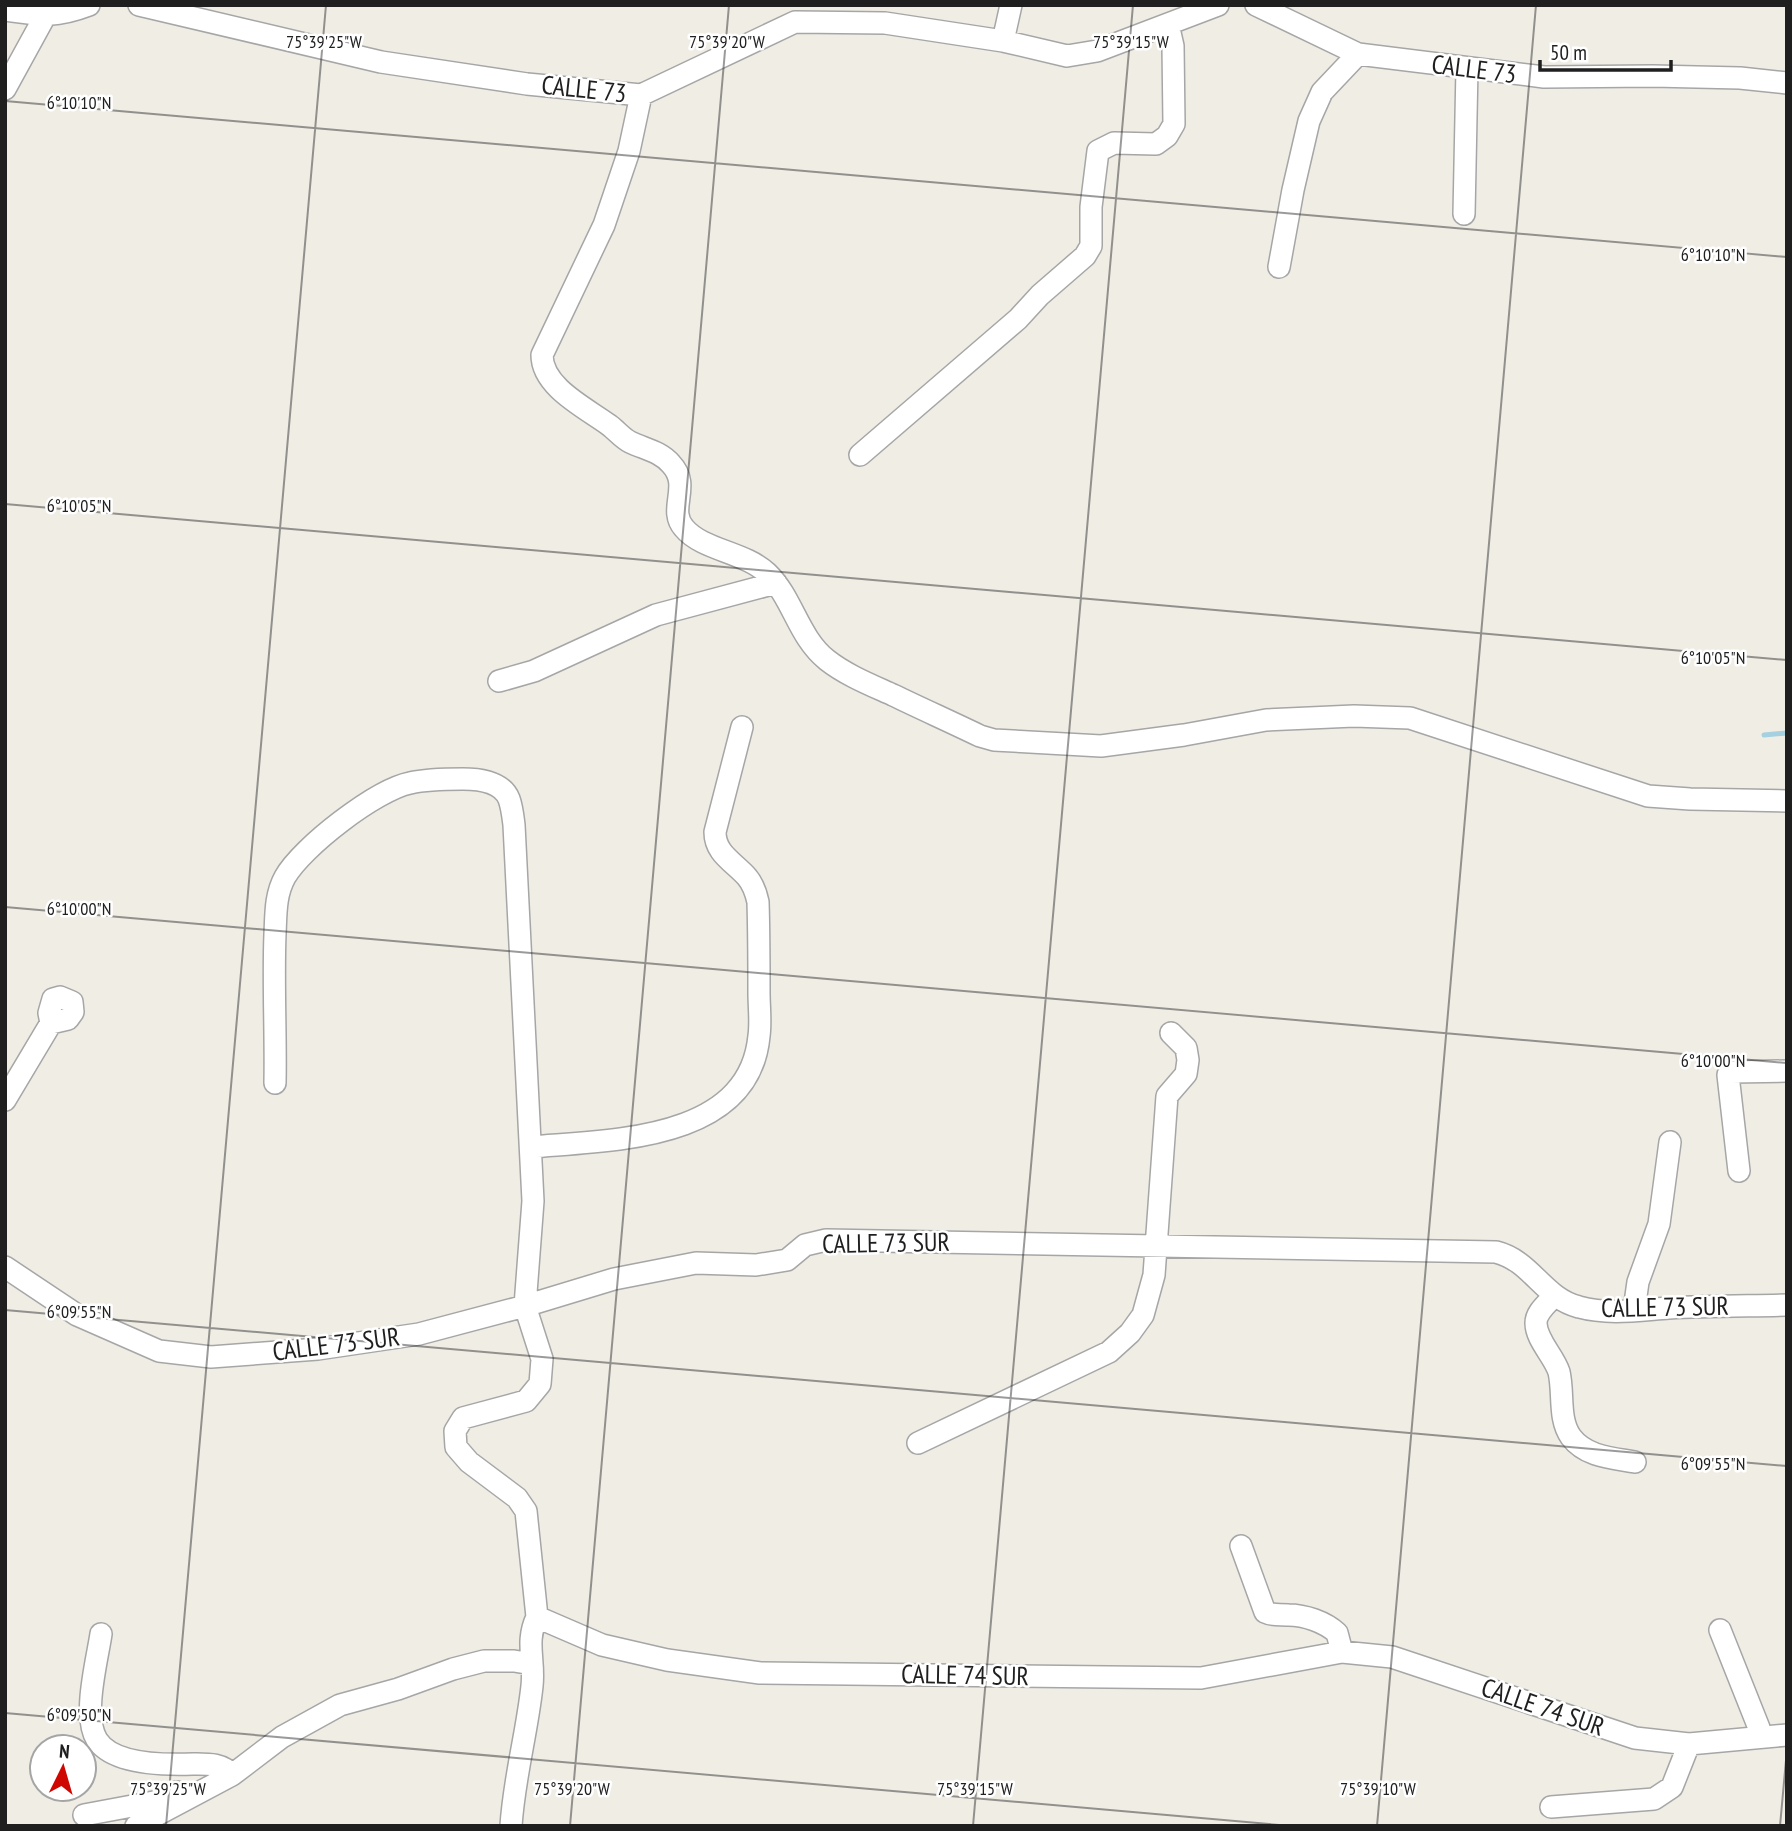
<svg xmlns="http://www.w3.org/2000/svg" width="1792" height="1831" font-family="'PT Sans Narrow',sans-serif">
  <rect width="100%" height="100%" fill="#f0ede5"/>
  <g fill="none" stroke-linecap="round" stroke-linejoin="round">
    <path stroke="#a4d0df" stroke-width="5" d="M1764 735 1787 733"/>
    <g stroke="#a6a6a6" stroke-width="24">
      <path id="minor" d="M139 5 381 62 527 84 641 95 795 22 885 23 1003 41 1067 56 1097 51 1218 5
        M1256 5 1358 54 1544 77 1653 76 1740 78 1787 83
        M5 10C41 15 55 18 89 5
        M1003 41 1011 5
        M5 89 45 16
        M641 95 629 151 604 225 542 355C542 387 586 408 609 425 616 430 622 438 630 442 644 449 660 451 671 464 692 486 667 509 684 528 702 550 745 552 767 573 793 598 798 637 827 660 846 675 871 685 893 695 922 709 951 722 980 736L994 740 1101 746 1184 735 1266 720 1354 716 1410 718 1648 796 1690 799 1787 801
        M1464 214 1467 68
        M1279 267 1293 190 1309 121 1322 92 1358 54
        M860 455 1018 319 1040 295 1085 256 1091 246V207L1098 151 1114 143 1156 144 1167 136 1174 124 1173 46 1168 24
        M499 681 534 671 656 615 776 583
        M275 1083C276 1033 273 984 275 934 276 915 275 895 285 877 302 847 376 790 410 783 427 779 446 779 463 779 479 779 502 782 509 799 512 807 513 817 514 825L533 1201 525 1306 542 1359 540 1384 526 1401 463 1418 455 1431 456 1447 469 1462 517 1498 526 1511 537 1617 602 1645 667 1660 760 1673 1201 1678 1342 1652 1392 1657 1635 1738 1689 1744 1787 1735
        M5 1100 51 1023 68 1019 73 1012 72 1002 60 997 53 999 49 1013 51 1023
        M531 1147C609 1140 749 1142 759 1036 761 1022 759 1007 759 993 759 963 759 933 758 902 756 893 753 884 747 877 734 862 715 854 715 832L742 727
        M1739 1171 1728 1075 1731 1072 1787 1071
        M5 1267 77 1315 159 1351 211 1357 318 1349 419 1334 525 1306 614 1279 696 1263 756 1265 787 1260 805 1245 826 1240 1496 1252C1532 1261 1543 1298 1579 1307 1608 1315 1640 1310 1669 1308 1708 1306 1748 1306 1787 1305
        M1554 1296C1547 1304 1536 1312 1536 1323 1536 1340 1554 1356 1559 1372 1564 1393 1558 1419 1571 1437 1586 1457 1612 1458 1635 1462
        M1634 1310 1638 1282 1659 1224 1670 1142
        M918 1443 1109 1352 1130 1333 1143 1315 1154 1275 1167 1096 1186 1074 1188 1060 1186 1048 1171 1033
        M1241 1546 1265 1612C1273 1616 1280 1614 1288 1615 1305 1615 1325 1622 1337 1633L1342 1652
        M1720 1630 1759 1728 1760 1737
        M101 1634C97 1661 82 1716 97 1740 113 1765 166 1765 193 1764 207 1764 222 1763 232 1775
        M1551 1807 1654 1799 1672 1787 1689 1744
        M84 1815 159 1801 177 1792
        M136 1826 232 1775 282 1737 340 1705 398 1689 453 1669 484 1661H514L532 1664
        M511 1826C514 1778 527 1733 532 1686 535 1660 525 1642 537 1617"/>
    </g>
    <use href="#minor" stroke="#fff" stroke-width="21"/>
  </g>
  <path fill="none" stroke="#1f1f1f" stroke-width="2" stroke-opacity="0.45" d="M5 101 1787 257M5 504 1787 660M5 907 1787 1063M5 1310 1787 1466M5 1713 1291 1826M166 1826 326 5M570 1826 729 5M973 1826 1133 5M1377 1826 1536 5M1780 1826 1787 1749"/>
  <g text-anchor="middle" stroke-width="5" stroke-linejoin="round" paint-order="stroke">
    <g font-size="26" fill="#1f1f1f" stroke="#fff">
      <text transform="translate(1474 69) rotate(7)" y="9">CALLE 73</text>
      <text transform="translate(584 89) rotate(6)" y="9">CALLE 73</text>
      <text transform="translate(886 1243) rotate(-1)" y="9">CALLE 73 SUR</text>
      <text transform="translate(1665 1307) rotate(-1)" y="9">CALLE 73 SUR</text>
      <text transform="translate(336 1344) rotate(-7)" y="9">CALLE 73 SUR</text>
      <text transform="translate(965 1675) rotate(1)" y="9">CALLE 74 SUR</text>
      <text transform="translate(1543 1707) rotate(19)" y="9">CALLE 74 SUR</text>
    </g>
  </g>
  <g font-size="18" text-anchor="middle" fill="#1f1f1f" stroke="#fff" stroke-width="5" stroke-linejoin="round" paint-order="stroke">
    <text x="324" y="48">75°39'25"W</text>
    <text x="727" y="48">75°39'20"W</text>
    <text x="1131" y="48">75°39'15"W</text>
    <text x="79" y="109">6°10'10"N</text>
    <text x="1713" y="261">6°10'10"N</text>
    <text x="79" y="512">6°10'05"N</text>
    <text x="1713" y="664">6°10'05"N</text>
    <text x="79" y="915">6°10'00"N</text>
    <text x="1713" y="1067">6°10'00"N</text>
    <text x="79" y="1318">6°09'55"N</text>
    <text x="1713" y="1470">6°09'55"N</text>
    <text x="79" y="1721">6°09'50"N</text>
    <text x="168" y="1795">75°39'25"W</text>
    <text x="572" y="1795">75°39'20"W</text>
    <text x="975" y="1795">75°39'15"W</text>
    <text x="1378" y="1795">75°39'10"W</text>
  </g>
  <rect width="1792" height="1831" fill="none" stroke="#1f1f1f" stroke-width="14"/>
  <g transform="translate(63 1768) rotate(5)"><circle r="33" fill="#ffffff" stroke="#a5a5a5" stroke-width="2"/>
  <path d="M0-5L12 26L0 18L-12 26Z" fill="#ce0700"/>
  <text y="-10" font-size="19" font-weight="bold" text-anchor="middle" fill="#1f1f1f">N</text>
  </g>
  <path d="M1540 60v10h131v-10" fill="none" stroke="#1f1f1f" stroke-width="3.5"/>
  <text x="1550" y="60" font-size="21" fill="#1f1f1f" stroke="#ffffff" stroke-width="5" paint-order="stroke">50 m</text>
</svg>
